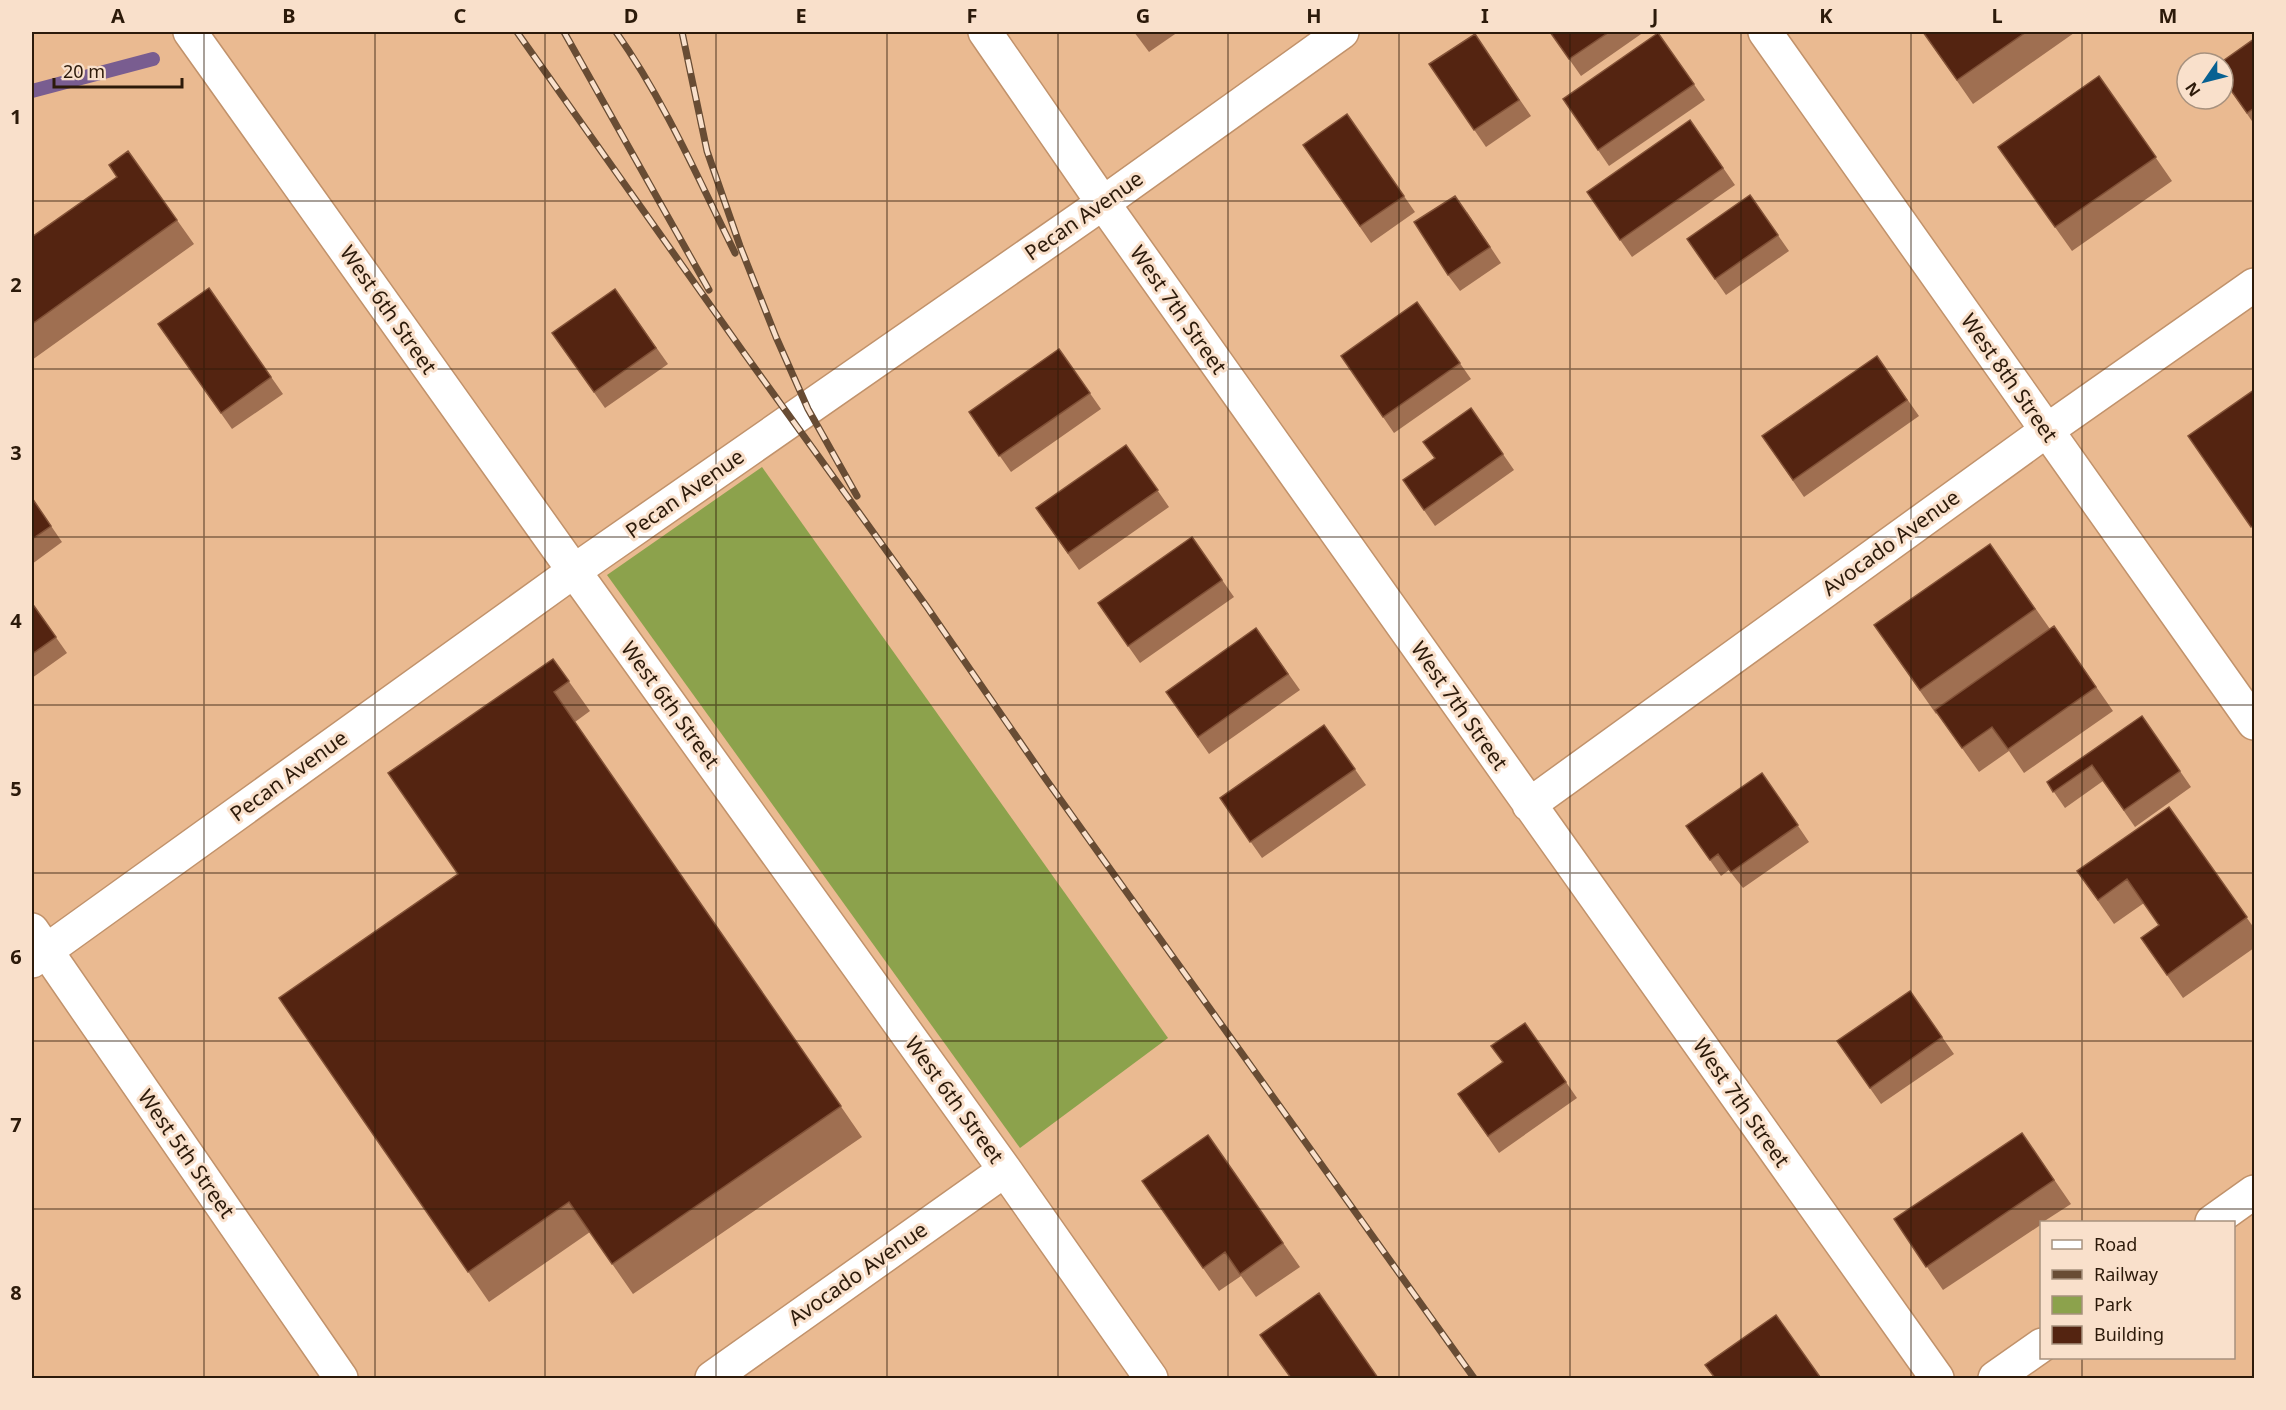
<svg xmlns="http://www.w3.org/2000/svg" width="2286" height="1410" font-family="'Noto Sans',sans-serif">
  <rect width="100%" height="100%" fill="#eaba91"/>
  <path fill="#8ca24c" d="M762 467 1168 1038 1020 1148 607 575Z"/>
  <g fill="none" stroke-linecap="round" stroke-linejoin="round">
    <path stroke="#795d90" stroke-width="14" d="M32 91 153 59"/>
    <g stroke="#c1926b" stroke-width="36">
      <path id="street" d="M190 32 574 571 1005 1170 1151 1378
        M985 32 1103 203 1937 1378
        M1529 805 2046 431 2254 285
        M32 930 341 1378
        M32 961 574 571 1103 203 1342 32
        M2212 1222 2254 1192
        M712 1378 1005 1170
        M1995 1378 2042 1345"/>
    </g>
    <g stroke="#c1926b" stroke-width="36">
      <path id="secondary" d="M1765 32 2254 723"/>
    </g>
    <use href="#street" stroke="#fff" stroke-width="33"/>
    <use href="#secondary" stroke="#fff" stroke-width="33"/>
    <g stroke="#684c34" stroke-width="7">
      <path id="rail" d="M517 32 744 353 927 607 1045 778 1474 1378
        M564 32 709 290
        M616 32C664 100 698 178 735 253
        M682 32 707 151 740 246 776 337 808 409 857 496"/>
    </g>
    <use href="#rail" stroke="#f9e0cb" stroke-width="4.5" stroke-dasharray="14" stroke-linecap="butt"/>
  </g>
  <path fill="#9f6f51" d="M1134 32H1178L1149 52Z
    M1550 32H1644L1581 76Z
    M1923 32H2073L2074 33 1973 104Z
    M1658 33 1705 100 1609 166 1563 99Z
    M1475 34 1531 116 1486 147 1429 64Z
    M2254 39V124L2223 79Z
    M2099 76 2172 181 2072 251 1998 147Z
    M1347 114 1415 212 1371 243 1303 145Z
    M1690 120 1735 185 1632 257 1587 192Z
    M128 151 194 244 32 360V237L117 177Z
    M1750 195 1789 251 1726 295 1687 239Z
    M1467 212 1501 263 1460 291 1448 275Z
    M209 288 283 394 232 429 158 324Z
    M615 289 668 364 605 408 552 333Z
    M1417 302 1471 379 1394 433 1341 356Z
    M1059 349 1101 409 1011 472 969 412Z
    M1877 356 1919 416 1804 497 1762 436Z
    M1471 408 1514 470 1435 526 1403 480 1435 458Z
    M1126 445 1169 507 1079 570 1036 508Z
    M32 498 62 542 32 564Z
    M1192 537 1234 597 1140 663 1098 603Z
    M1990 544 2050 629 2054 626 2113 711 2024 773 2009 751 1979 772 1937 713 1936 714 1874 625Z
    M34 606 67 653 32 678V607Z
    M1256 628 1300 690 1209 754 1166 692Z
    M553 659 590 711 575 722 862 1137 633 1294 590 1232 489 1302 279 998 458 874Z
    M2142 716 2191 787 2135 827 2103 781 2065 808 2047 782Z
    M1324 725 1366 785 1262 858 1220 798Z
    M1762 773 1809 842 1743 888 1729 870 1721 876 1686 826Z
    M2169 807 2254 928V948L2183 998 2141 938 2159 925 2144 903 2114 924 2077 871Z
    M1910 991 1954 1054 1881 1104 1837 1041Z
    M1525 1023 1577 1098 1499 1153 1458 1094 1503 1062Z
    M2022 1133 2071 1204 2043 1222H2042V1224L1943 1290 1894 1219Z
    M1208 1135 1300 1267 1256 1297 1241 1276 1219 1291 1142 1181Z"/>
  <path fill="#542411" stroke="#815137" stroke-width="1.5" d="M1550 32H1609L1569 59Z
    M1923 32H2026L1957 80Z
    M1658 33 1694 84 1598 150 1563 99Z
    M1475 34 1519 100 1474 130 1429 64Z
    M2254 39V108L2247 113 2223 79V63H2220Z
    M2099 76 2156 157 2055 227 1998 147Z
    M1347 114 1404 196 1360 226 1303 145Z
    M1690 120 1723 168 1620 240 1587 192Z
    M128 151 177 220 32 324V237L117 177 109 165Z
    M1750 195 1778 235 1715 279 1687 239Z
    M1455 196 1490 247 1448 275 1414 222Z
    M209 288 271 377 221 413 158 324Z
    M615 289 656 348 594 392 552 333Z
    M1417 302 1460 363 1383 417 1341 356Z
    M1059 349 1090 393 999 456 969 412Z
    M1877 356 1907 400 1793 480 1762 436Z
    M2254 390V525L2251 527 2188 436Z
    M1471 408 1503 454 1424 510 1403 480 1435 458 1423 442Z
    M1126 445 1158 490 1068 553 1036 508Z
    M32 498 51 526 32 539Z
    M1192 537 1222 580 1128 646 1098 603Z
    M1990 544 2035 609 1920 690 1874 625Z
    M34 606 56 637 32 654V607Z
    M2054 626 2096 687 2008 749 1992 727 1962 748 1935 710Z
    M1256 628 1288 674 1198 737 1166 692Z
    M553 659 569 681 554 692 841 1106 612 1264 569 1202 468 1272 279 998 458 874 388 773Z
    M2142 716 2180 771 2124 810 2092 765 2053 792 2047 782Z
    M1324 725 1355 769 1250 842 1220 798Z
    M1762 773 1798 825 1731 872 1718 854 1710 860 1686 826Z
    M2169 807 2247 917 2167 975 2141 938 2159 925 2127 879 2098 900 2077 871Z
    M1910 991 1942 1037 1870 1088 1837 1041Z
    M1525 1023 1566 1082 1488 1136 1458 1094 1503 1062 1491 1046Z
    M2022 1133 2054 1180 1926 1267 1894 1219Z
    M1208 1135 1283 1243 1240 1274 1225 1252 1203 1268 1142 1181Z
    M1319 1293 1378 1378H1291L1260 1335Z
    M1776 1315 1820 1377 1818 1378H1715L1705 1365Z"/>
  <path fill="none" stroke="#2c1a0a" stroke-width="1.5" stroke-opacity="0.55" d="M204 32V1378M375 32V1378M545 32V1378M716 32V1378M887 32V1378M1058 32V1378M1228 32V1378M1399 32V1378M1570 32V1378M1741 32V1378M1911 32V1378M2082 32V1222M32 201H2254M32 369H2254M32 537H2254M32 705H2254M32 873H2254M32 1041H2254M32 1209H2254M2082 1358V1378"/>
  <g text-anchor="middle" stroke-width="6" stroke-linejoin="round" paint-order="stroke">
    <g font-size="21" fill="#2c1a0a" stroke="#f9e0cb">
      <text transform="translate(1084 216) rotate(-35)" y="7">Pecan Avenue</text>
      <text transform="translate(388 310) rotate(55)" y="7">West 6th Street</text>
      <text transform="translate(1178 310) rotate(55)" y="7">West 7th Street</text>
      <text transform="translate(2009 378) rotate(55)" y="7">West 8th Street</text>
      <text transform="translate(685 494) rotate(-35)" y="7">Pecan Avenue</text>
      <text transform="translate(1891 543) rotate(-36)" y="7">Avocado Avenue</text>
      <text transform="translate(670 705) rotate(54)" y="7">West 6th Street</text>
      <text transform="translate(1459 706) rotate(55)" y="7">West 7th Street</text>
      <text transform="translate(289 776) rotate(-36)" y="7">Pecan Avenue</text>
      <text transform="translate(954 1100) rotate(54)" y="7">West 6th Street</text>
      <text transform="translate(1741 1103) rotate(55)" y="7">West 7th Street</text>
      <text transform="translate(186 1154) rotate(55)" y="7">West 5th Street</text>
      <text transform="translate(858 1274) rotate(-35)" y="7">Avocado Avenue</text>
    </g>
  </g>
  <rect width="2286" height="1410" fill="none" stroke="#f9e0cb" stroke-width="66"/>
  <rect x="2040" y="1221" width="195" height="138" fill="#f9e0cb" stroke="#a7917e" stroke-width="1.5"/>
  <rect x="2052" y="1240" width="30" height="9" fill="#ffffff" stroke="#a7917e" stroke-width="1.5"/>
  <text x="2094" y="1251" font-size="18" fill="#2c1a0a">Road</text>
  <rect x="2052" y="1270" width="30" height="9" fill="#684c34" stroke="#a7917e" stroke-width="1.5"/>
  <text x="2094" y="1281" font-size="18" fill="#2c1a0a">Railway</text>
  <rect x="2052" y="1296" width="30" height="18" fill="#8ca24c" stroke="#a7917e" stroke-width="1.5"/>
  <text x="2094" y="1311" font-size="18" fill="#2c1a0a">Park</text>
  <rect x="2052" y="1326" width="30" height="18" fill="#542411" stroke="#a7917e" stroke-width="1.5"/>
  <text x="2094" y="1341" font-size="18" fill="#2c1a0a">Building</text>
  <g transform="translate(2205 81) rotate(235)"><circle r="28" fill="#f9e0cb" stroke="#a7917e" stroke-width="1.5"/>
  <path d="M0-4.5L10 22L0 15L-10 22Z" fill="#086192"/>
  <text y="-9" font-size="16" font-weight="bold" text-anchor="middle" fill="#2c1a0a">N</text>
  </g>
  <path d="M54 78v9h128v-9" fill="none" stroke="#2c1a0a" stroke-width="3"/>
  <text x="63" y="78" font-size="18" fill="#2c1a0a" stroke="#f9e0cb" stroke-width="4.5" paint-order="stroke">20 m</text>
  <rect x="33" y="33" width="2220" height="1344" fill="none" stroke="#2c1a0a" stroke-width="2"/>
  <g font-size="20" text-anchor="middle" font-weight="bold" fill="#2c1a0a">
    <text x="118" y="23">A</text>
    <text x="289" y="23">B</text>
    <text x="460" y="23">C</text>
    <text x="631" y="23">D</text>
    <text x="801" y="23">E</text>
    <text x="972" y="23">F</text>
    <text x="1143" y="23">G</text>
    <text x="1314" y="23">H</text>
    <text x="1485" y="23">I</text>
    <text x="1655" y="23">J</text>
    <text x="1826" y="23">K</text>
    <text x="1997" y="23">L</text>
    <text x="2168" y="23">M</text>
    <text x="16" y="124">1</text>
    <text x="16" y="292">2</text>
    <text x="16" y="460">3</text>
    <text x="16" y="628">4</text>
    <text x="16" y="796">5</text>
    <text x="16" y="964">6</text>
    <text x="16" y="1132">7</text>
    <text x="16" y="1300">8</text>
  </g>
</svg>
